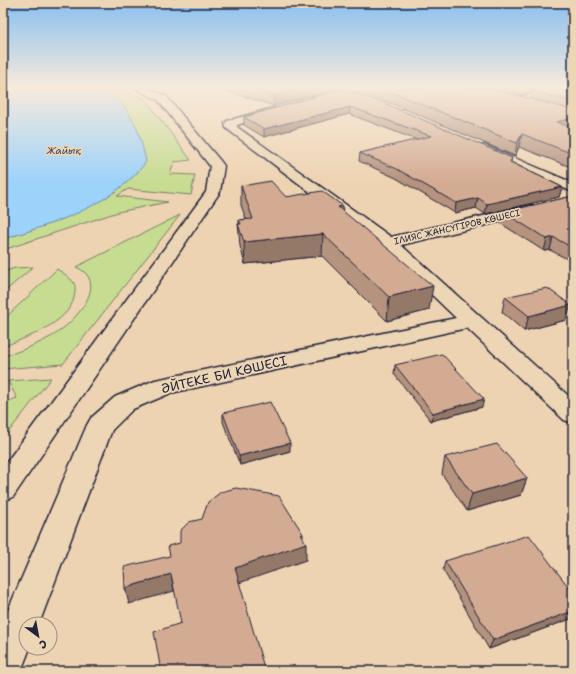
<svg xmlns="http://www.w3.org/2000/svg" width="576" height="674" font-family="'Shantell Sans',sans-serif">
  <rect width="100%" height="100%" fill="#eed3b2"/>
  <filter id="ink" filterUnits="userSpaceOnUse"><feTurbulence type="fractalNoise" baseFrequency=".025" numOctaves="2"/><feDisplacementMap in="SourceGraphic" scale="8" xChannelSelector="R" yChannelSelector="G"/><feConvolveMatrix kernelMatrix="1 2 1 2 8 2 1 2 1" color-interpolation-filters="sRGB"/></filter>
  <g filter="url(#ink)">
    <path fill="#c6dc91" stroke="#747f66" d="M104 88H119L145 99 191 160 174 162 170 174 195 175 191 195 128 189 117 196 168 202 118 212 3 250V239C56 223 96 208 138 172L137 127 118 101Z
      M180 215 63 364 3 369V356C20 352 38 344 54 335 73 323 112 283 76 267Z
      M33 267 3 293V272L15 268Z
      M57 269C63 273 70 277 74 283 76 287 75 293 74 298 68 323 25 339 3 346V320Z
      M51 378 3 439V403L17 398 8 381Z"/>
    <path fill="#9dd2fb" stroke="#6c8cae" d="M3 88H104C131 107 140 131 146 162 113 206 53 224 3 239Z"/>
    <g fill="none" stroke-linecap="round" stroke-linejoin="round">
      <g stroke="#22223b" stroke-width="3">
        <path id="minor" d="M135 88H147L166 96 222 163 224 166 220 192 13 497 3 501V467L206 192 210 166 158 100Z
          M346 88H361L359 90 317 101 312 98 313 96Z
          M560 88H573V90L513 104 508 101 509 99Z
          M272 108 276 109 277 111 276 113 237 125V127L391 237 531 205 537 207 539 210 537 213 401 245 573 400V423L564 420 467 328 171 393 133 409 112 430 39 624H26V648H30L21 671H3V622L87 425 91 418 115 397 155 380 456 318 382 247 226 128 225 123 227 121Z
          M484 145 573 183V192L480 152 478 149 480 146Z"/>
      </g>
      <use href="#minor" fill="#ecd6b5" fill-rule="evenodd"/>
    </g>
    <path fill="#b5937e" stroke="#22223b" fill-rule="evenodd" d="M218 88H334L333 90 274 106Z
      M358 88H573V168L519 147 515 156 393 104 358 92ZM533 92 531 99 518 95Z
      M342 89 512 158 511 162 562 187 559 197 485 214 476 208 455 213 396 178 359 161 360 153 417 140 349 114 264 137 244 125V117Z
      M241 186 342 211 429 310 387 321 322 256 245 264 240 246 238 224H239V220L246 219 241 205Z
      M573 196V262L550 250 544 251 500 223 503 212Z
      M505 297 571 305 566 320 524 331 502 312Z
      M395 365 482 407 431 421 394 374Z
      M223 413 290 451 240 465 223 422Z
      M445 457 527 478 521 495 467 511 442 474Z
      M445 561 573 593V618L489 649 443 570Z"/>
    <path fill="#947867" stroke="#22223b" d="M304 88H334L333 90 274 106V96Z
      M515 88H554L533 91V92L513 96Z
      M350 107 349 114 264 137V129Z
      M573 118V129L556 122Z
      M522 134 519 147 515 156 517 143Z
      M562 187 559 197 485 214 487 204Z
      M478 198 476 208 455 213 456 203Z
      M343 206 341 227 338 207Z
      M323 234 322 256 245 264 244 242Z
      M553 237 550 250 544 251 547 239Z
      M433 286 429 310 387 321 389 297Z
      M571 305 566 320 524 331 529 316Z
      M484 399 482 407 431 421 433 413Z
      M290 443V451L240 465 239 456Z
      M527 478 521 495 467 511 472 494Z
      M303 534V544L306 543V560L236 584 235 568Z
      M171 574 174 591 129 604 125 588Z
      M573 611V618L489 649 493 640Z"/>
    <path fill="#d3ab93" stroke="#22223b" d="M249 88H304L274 96Z
      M377 88H489L573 110V118L556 122 573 128V154L522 134 517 143 394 93Z
      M547 88H573V102L533 91Z
      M342 89 384 103 512 158 510 162 562 187 487 204 478 198 456 203 397 169 360 153 431 136 350 107 264 129 244 117Z
      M271 181 286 197 322 191 343 206 338 207 433 286 389 297 323 234 244 242 238 224H241L239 220 253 219 241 186Z
      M573 196V248L553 237 547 239 503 212Z
      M547 288 571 305 529 316 505 297Z
      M442 354 484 399 433 413 395 365Z
      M270 402 290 443 239 456 223 413Z
      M497 444 527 478 472 494 445 457Z
      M236 488 279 496 303 534 301 535 306 543 235 568 265 671H161L154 632 181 623 171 574 125 588 124 567 170 556 168 546 180 543V531L189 522 202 519 208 502 221 492Z
      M529 535 573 593V611L493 640 445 561Z"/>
  </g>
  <linearGradient id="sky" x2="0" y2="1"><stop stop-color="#8ac0f0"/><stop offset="0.48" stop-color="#f7ebdc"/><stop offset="1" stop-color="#f7ebdc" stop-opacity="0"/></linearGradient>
  <rect width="576" height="182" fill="url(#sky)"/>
  <g text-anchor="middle" stroke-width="3.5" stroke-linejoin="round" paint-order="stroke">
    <g font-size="9" fill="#22223b" stroke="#ecd6b5">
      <text transform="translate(457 227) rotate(-13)" y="3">ІЛИЯС ЖАНСҮГІРОВ КӨШЕСІ</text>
    </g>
    <g font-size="10" font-style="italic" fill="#3b4561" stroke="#ecd6b5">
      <text x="64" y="154">Жайық</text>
    </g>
    <g font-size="13" fill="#22223b" stroke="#ecd6b5">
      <text transform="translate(224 374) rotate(-13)" y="5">ӘЙТЕКЕ БИ КӨШЕСІ</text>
    </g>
  </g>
  <rect width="576" height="674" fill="none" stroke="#ecd6b5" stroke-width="16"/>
  <rect x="8" y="8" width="560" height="658" fill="none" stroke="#22223b" stroke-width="1.5" filter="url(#ink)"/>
  <g transform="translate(38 636) rotate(148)"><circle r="19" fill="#ecd6b5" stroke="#9b8e84"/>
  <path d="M0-3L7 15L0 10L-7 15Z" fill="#22223b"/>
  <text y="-6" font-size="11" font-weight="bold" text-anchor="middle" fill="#22223b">С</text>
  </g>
</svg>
